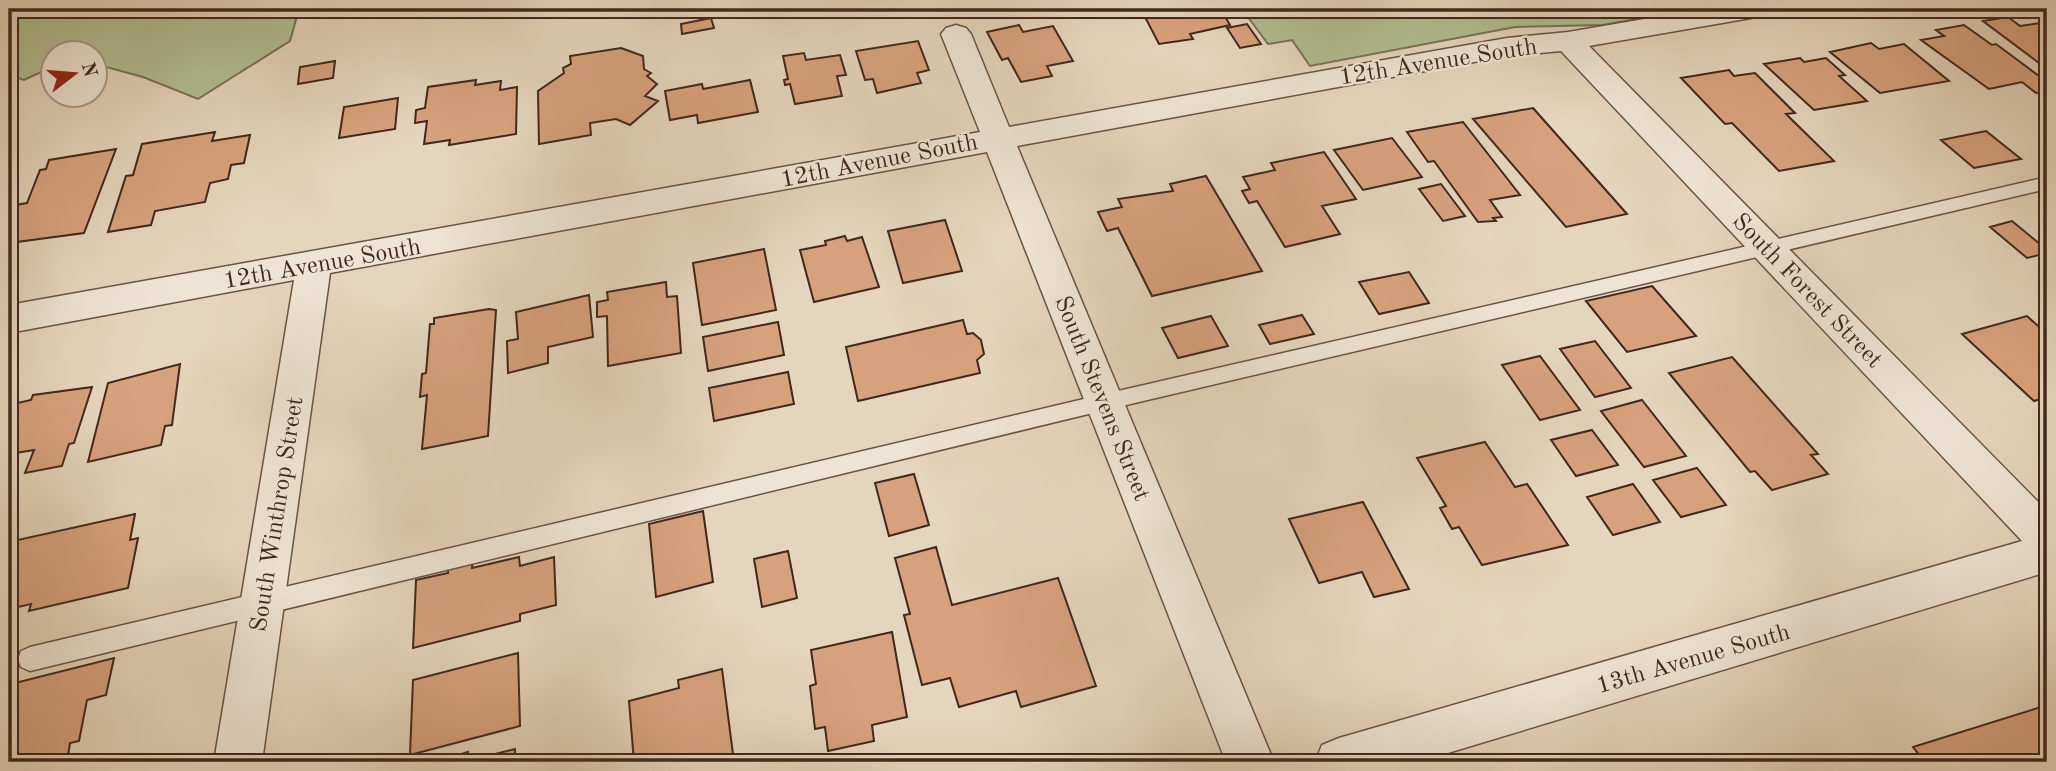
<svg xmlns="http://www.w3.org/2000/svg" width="2056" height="771" font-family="'Old Standard TT',serif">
  <rect width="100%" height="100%" fill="#e5d5bc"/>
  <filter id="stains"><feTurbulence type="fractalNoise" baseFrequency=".00286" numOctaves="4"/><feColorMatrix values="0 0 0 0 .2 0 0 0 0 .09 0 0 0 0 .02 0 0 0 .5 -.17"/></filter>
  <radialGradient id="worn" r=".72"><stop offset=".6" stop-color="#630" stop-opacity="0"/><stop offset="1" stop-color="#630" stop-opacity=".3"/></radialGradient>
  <path fill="#b1be93" stroke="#797358" stroke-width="2" d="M9 9H337L297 16 290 41 198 99 143 77 95 64 94 52H52V67L24 80 9 75Z
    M1242 9H1693L1603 25 1515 27 1310 66 1292 40 1268 44Z"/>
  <path fill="#d7a17d" stroke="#41281e" stroke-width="2" d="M1188 9H1209L1212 14 1223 13 1230 25 1190 34 1193 39 1159 44 1144 15Z
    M2008 17 2020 26 2047 22V69L1983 21Z
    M711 18 714 28 682 34 681 24Z
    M1247 24 1261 44 1240 48 1227 28Z
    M1019 25 1023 32 1053 26 1073 61 1047 66 1052 76 1021 82 1008 58 1002 60 987 32Z
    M1964 25 1992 45 1996 44 2047 82V91L2036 93 2022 82 1989 89 1921 40 1944 36 1936 30Z
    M918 41 929 70 917 73 921 83 877 93 873 79 865 80 856 51Z
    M1871 43 1879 49 1904 44 1949 81 1880 93 1830 52Z
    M621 48 643 56 644 69 651 73 647 76 657 84 645 96 658 101 630 125 616 119 590 123 591 135 539 144 538 91 564 73 563 68 571 64 570 56Z
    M804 53 806 60 840 55 846 75 837 76 842 96 795 104 790 84 785 85 784 80 788 79 783 56Z
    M1800 58 1804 62 1826 58 1845 75 1839 76 1867 101 1814 110 1764 64Z
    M335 61 333 78 298 84 300 67Z
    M1729 70 1734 76 1755 73 1795 113 1786 114 1834 161 1779 171 1732 123 1725 124 1681 78Z
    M476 80 475 85 501 81 500 90 517 87 516 134 449 145 450 140 424 144 427 121 415 123 416 110 425 108 428 87Z
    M750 80 758 112 698 123 697 115 670 120 665 91 702 84 703 89Z
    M398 98 395 129 339 138 344 107Z
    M1533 108 1627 214 1566 227 1473 119Z
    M1463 122 1520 195 1490 200 1502 217 1493 218 1496 221 1478 222 1434 161 1428 162 1407 132Z
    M1986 131 2021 159 1974 168 1941 140Z
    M215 132 212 141 250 135 244 163 231 165 228 179 210 183 205 202 155 211 151 225 108 232 126 176 133 175 142 144Z
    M1392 138 1422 177 1363 190 1334 150Z
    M116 149 84 233 9 243V206L27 203 40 170 46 169 49 160Z
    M1324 152 1356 199 1322 206 1340 234 1285 247 1257 201 1249 203 1242 191 1250 189 1243 177 1275 170 1271 163Z
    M1206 176 1262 271 1152 296 1118 228 1107 231 1098 212 1122 207 1118 199 1173 191 1170 184Z
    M1441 184 1465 216 1443 221 1419 189Z
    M945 220 962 271 903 283 888 231Z
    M2012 221 2047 250V253L2027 258 1990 227Z
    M845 236 847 241 862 237 879 287 814 302 800 250 826 245 825 241Z
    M764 249 776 310 702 325 693 263Z
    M1409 272 1429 303 1379 314 1359 282Z
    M666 282 667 297 677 296 681 353 608 366 607 316 597 317V302L608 300 607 292Z
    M1652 286 1696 336 1627 352 1586 301Z
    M589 295 593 337 548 347V363L508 373 507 341 518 339 516 312Z
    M489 309 496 310 488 436 422 449 427 395 420 397 422 374 426 373 430 324H434V318Z
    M1302 315 1314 334 1270 344 1259 325Z
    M1211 316 1228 346 1178 358 1162 328Z
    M2027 316 2047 334V397L2034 401 1962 334Z
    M963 320 967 334 973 333 981 340 984 354 977 360 980 373 858 401 846 347Z
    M778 322 784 355 708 371 703 337Z
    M1595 341 1631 388 1595 397 1560 349Z
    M1540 356 1580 410 1540 420 1502 365Z
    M1732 357 1818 454 1811 455 1828 474 1772 490 1755 471 1750 472 1669 373Z
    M180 364 172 425 165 426 161 445 88 462 108 383Z
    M788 372 794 404 714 421 709 388Z
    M92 387 74 443 69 444 62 466 25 473 34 450 9 454V405L31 400 33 395Z
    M1642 400 1686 456 1644 467 1601 411Z
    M1592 430 1618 465 1576 476 1551 440Z
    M1485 442 1515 487 1527 484 1568 545 1482 565 1459 527 1452 529 1440 508 1446 506 1417 458Z
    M1697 468 1726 505 1681 517 1653 480Z
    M914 474 929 525 889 536 875 483Z
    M1633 484 1660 522 1613 535 1587 497Z
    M1363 502 1409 589 1374 597 1362 572 1319 583 1289 519Z
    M703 511 713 582 656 597 649 524Z
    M135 514 130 540 138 538 128 588 29 611 31 604 9 609V553L13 541Z
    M936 547 952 605 1058 578 1096 686 1021 707 1016 691 959 707 950 678 922 685 904 615 910 614 895 558Z
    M788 551 797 598 762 607 754 559Z
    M519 557 520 566 554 557 556 605 520 614V621L413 648 416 580 448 573V564L473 559 472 568Z
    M892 632 907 717 872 725 874 741 828 751 825 727 815 729 810 686 816 684 811 650Z
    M518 653 520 726 410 755 413 680Z
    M114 658 106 695 87 700 79 741 70 743 67 762H9L11 684Z
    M722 669 734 762H634L629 701 679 688 678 680Z
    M2041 707 2047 714V762H1925L1913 747Z
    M515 749V762H436L468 752 467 761Z"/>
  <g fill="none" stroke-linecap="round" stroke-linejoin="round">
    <g stroke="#6a5346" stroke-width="3">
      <path id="service" d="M2047 177V189L1105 410 30 671 21 667 18 659 21 651 30 647 1105 394Z"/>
    </g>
    <g stroke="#6a5346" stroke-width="3">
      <path id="minor" d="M1703 9H1765L1761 15 1751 18 1589 46 2047 511V572L1418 762H1315L1322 745 1339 738 2022 541 1561 51 1507 56 1017 146 1274 762H1226L987 152 330 273 262 762H214L294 280 9 333V305L980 132 941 34 946 28 956 25 966 28 971 34 1009 127 1507 38 1568 32Z"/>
    </g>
    <use href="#service" fill="#eee4d3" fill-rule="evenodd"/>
    <use href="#minor" fill="#eee4d3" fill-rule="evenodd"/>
  </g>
  <g text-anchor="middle" stroke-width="5" stroke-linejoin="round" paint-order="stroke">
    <g font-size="24" fill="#41281e" stroke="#eee4d3">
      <text transform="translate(1438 61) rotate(-9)" y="8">12th Avenue South</text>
      <text transform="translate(879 160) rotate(-11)" y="8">12th Avenue South</text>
      <text transform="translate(322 263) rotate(-10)" y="8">12th Avenue South</text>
      <text transform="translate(1808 290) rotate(46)" y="8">South Forest Street</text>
      <text transform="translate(1103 398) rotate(68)" y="8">South Stevens Street</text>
      <text transform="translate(276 514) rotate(-81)" y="8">South Winthrop Street</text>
      <text transform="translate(1693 658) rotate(-16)" y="8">13th Avenue South</text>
    </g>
  </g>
  <rect width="2056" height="771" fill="none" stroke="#e5d5bc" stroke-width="35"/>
  <rect x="10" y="10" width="2035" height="750" fill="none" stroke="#41281e" stroke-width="3.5"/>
  <rect x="18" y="18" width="2021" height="736" fill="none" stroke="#41281e" stroke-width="2"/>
  <g transform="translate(74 74) rotate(74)"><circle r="33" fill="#eee4d3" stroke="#a9998b" stroke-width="2"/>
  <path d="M0-5L12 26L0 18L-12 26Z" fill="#8f2418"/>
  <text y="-10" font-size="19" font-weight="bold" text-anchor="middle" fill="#41281e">N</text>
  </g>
  <rect width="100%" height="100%" filter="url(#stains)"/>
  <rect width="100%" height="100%" fill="url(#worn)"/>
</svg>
